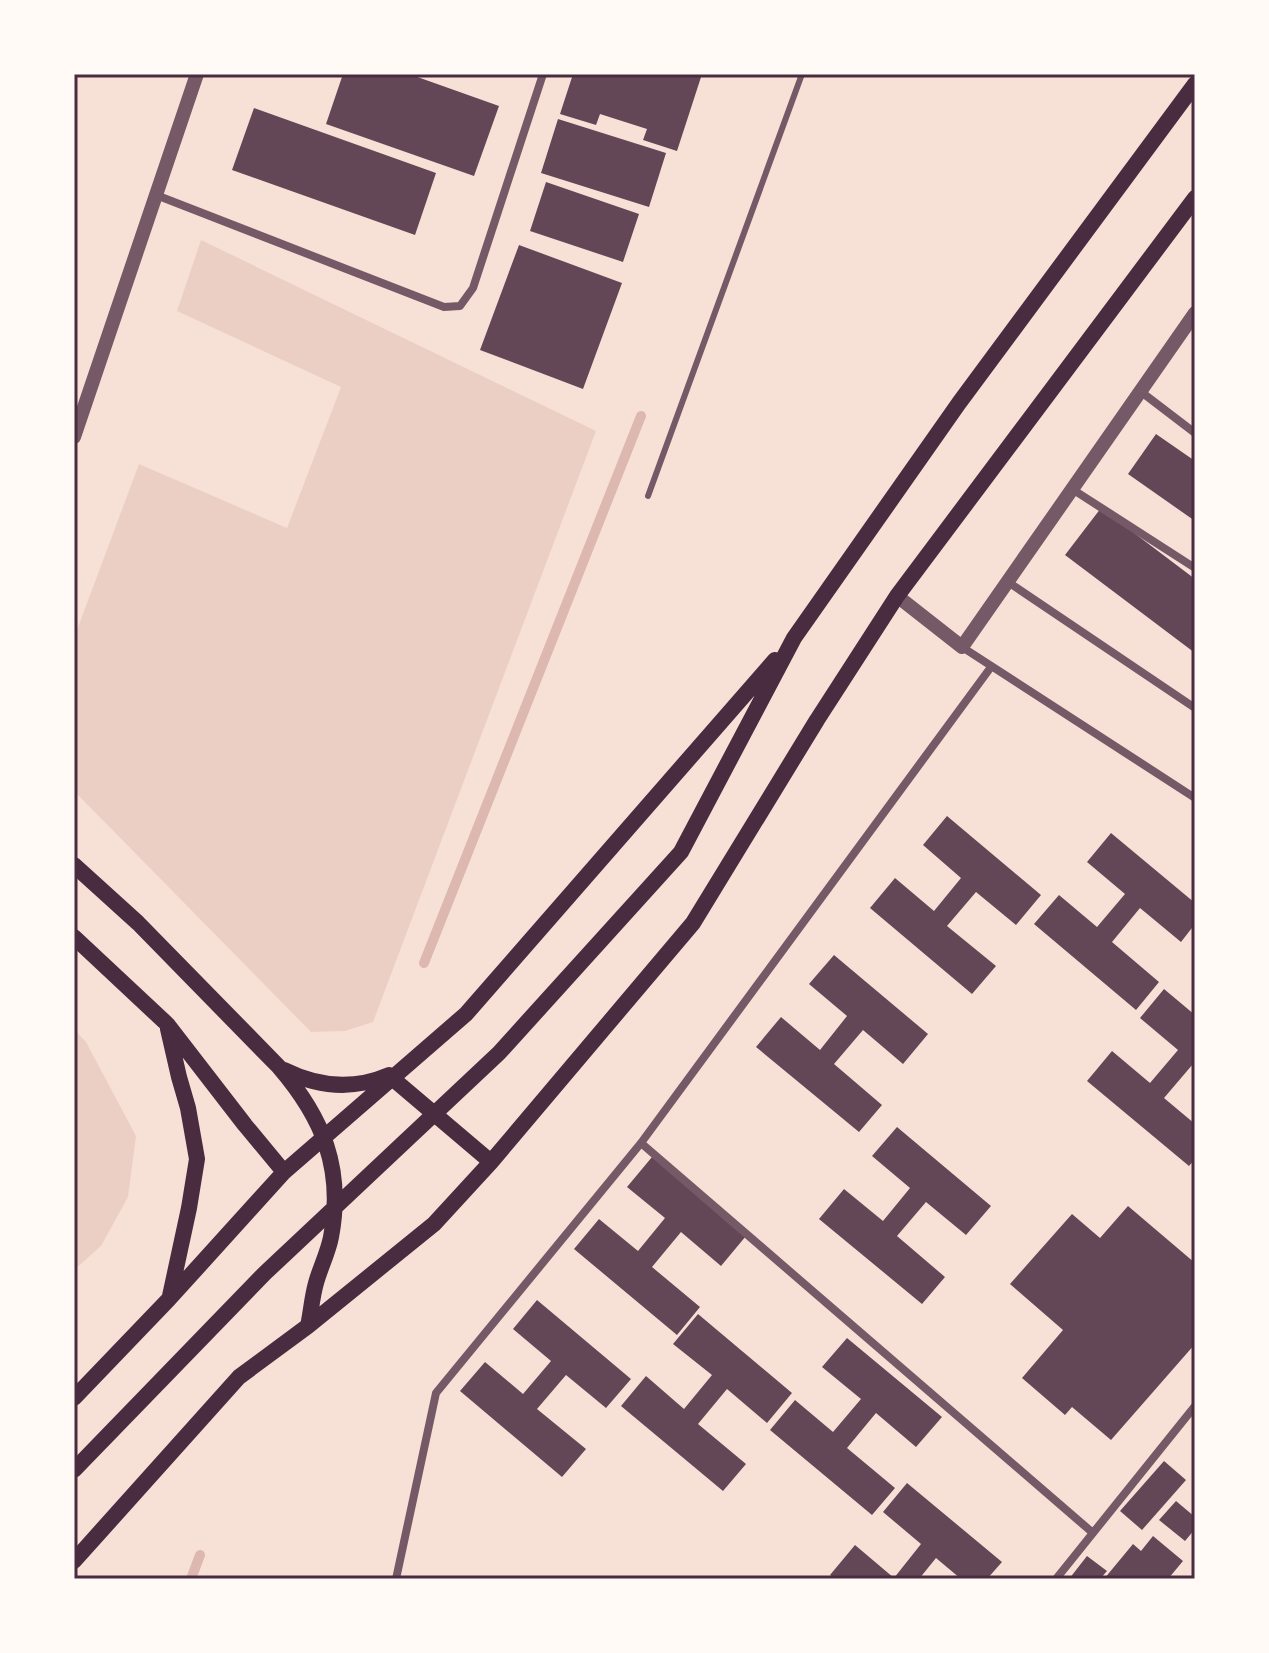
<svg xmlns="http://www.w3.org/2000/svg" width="1269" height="1653" font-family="'Fira Sans Condensed',sans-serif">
  <rect width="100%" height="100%" fill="#f7e1d7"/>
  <path fill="#ebcfc5" d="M201 240 596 431 373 1022 345 1031 311 1032 78 795 74 787V638L139 464 287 528 341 387 177 311Z
    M74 1029 86 1042 136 1136 128 1197 101 1246 74 1270Z"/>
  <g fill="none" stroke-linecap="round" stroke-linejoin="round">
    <path stroke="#dcb8b0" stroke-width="10" d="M424 963 641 416
      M191 1579 200 1555"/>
  </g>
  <path fill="#644757" d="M343 74H409L499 106 474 176 326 124Z
    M573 74H702L677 151 643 140 647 129 600 114 596 125 560 114Z
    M254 108 436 173 415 235 232 170Z
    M558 119 666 153 649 207 541 173Z
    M546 182 639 214 623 262 530 231Z
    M519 245 622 283 583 389 480 350Z
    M1156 434 1195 461V521L1128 474Z
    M1101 508 1195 579V653L1065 555Z
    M947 816 1041 895 1016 925 976 892 947 926 996 966 972 994 870 908 895 878 934 911 961 878 923 845Z
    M1111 833 1195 903V924L1181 942 1140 908 1112 942 1159 982 1136 1010 1034 924 1059 895 1097 927 1125 894 1087 862Z
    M834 955 928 1034 903 1064 863 1030 834 1064 882 1105 859 1132 756 1047 781 1017 820 1050 847 1016 809 984Z
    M1164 989 1195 1015V1066L1193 1064 1164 1098 1195 1124V1159L1189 1166 1087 1081 1112 1051 1150 1083 1178 1050 1140 1018Z
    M897 1127 991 1206 966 1235 926 1202 897 1236 945 1277 922 1304 819 1219 844 1189 883 1221 910 1188 872 1156Z
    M652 1157 746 1236 721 1266 681 1232 652 1267 700 1307 677 1335 574 1249 599 1219 638 1251 665 1218 627 1187Z
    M1128 1206 1195 1263V1344L1111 1440 1072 1407 1065 1415 1022 1378 1063 1330 1010 1284 1072 1214 1100 1238Z
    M537 1300 631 1379 606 1408 566 1375 537 1409 586 1449 562 1477 460 1391 485 1362 523 1394 551 1361 513 1329Z
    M698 1314 792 1393 767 1423 727 1389 698 1424 746 1464 723 1491 621 1406 646 1376 684 1409 712 1375 673 1344Z
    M847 1338 942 1417 916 1447 876 1413 847 1448 895 1488 872 1515 770 1430 795 1400 833 1432 861 1399 822 1367Z
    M1164 1461 1186 1480 1142 1530 1120 1511Z
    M907 1483 1002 1562 987 1579H961L936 1558 919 1579H835L830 1575 855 1545 894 1578 921 1544 883 1512Z
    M1176 1501 1195 1517V1529L1185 1541 1159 1520Z
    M1153 1536 1183 1561 1168 1579H1104L1133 1544 1141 1551Z
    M1087 1556 1107 1571 1100 1579H1069Z"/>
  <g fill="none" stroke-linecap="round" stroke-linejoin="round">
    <path stroke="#755966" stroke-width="6" d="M648 496 802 74"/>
    <path stroke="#755966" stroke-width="8" d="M156 195 444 307 460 306 473 288 543 74
      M1140 391 1195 433
      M1072 489 1195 568
      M1008 582 1195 708
      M962 647 1195 798
      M641 1143 1093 1533
      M396 1579 436 1393 641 1143 991 667
      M1056 1579 1195 1406"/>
    <path stroke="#755966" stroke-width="14" d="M74 437 197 74
      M897 596 962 647 1195 313"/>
    <path stroke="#4a2c40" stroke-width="16" d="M74 865 138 923 279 1067C323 1118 344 1169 331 1237 328 1253 320 1268 316 1283 312 1297 311 1312 308 1326
      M74 937 167 1024 245 1125 284 1172
      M168 1029 179 1077 188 1108 197 1159 189 1208 170 1296
      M284 1070C318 1087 354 1090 389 1075
      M392 1078 491 1162
      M74 1398 169 1299 284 1172 466 1014 775 660
      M74 1470 265 1273 499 1053 681 852 794 638 959 403 1195 84
      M74 1561 239 1377 308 1326 434 1224 491 1162 693 923 817 720 897 596 1195 198"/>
  </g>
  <rect width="1269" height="1653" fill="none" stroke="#fffaf5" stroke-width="152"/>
  <rect x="76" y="76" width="1117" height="1501" fill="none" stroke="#4a2c40" stroke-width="3"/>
</svg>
